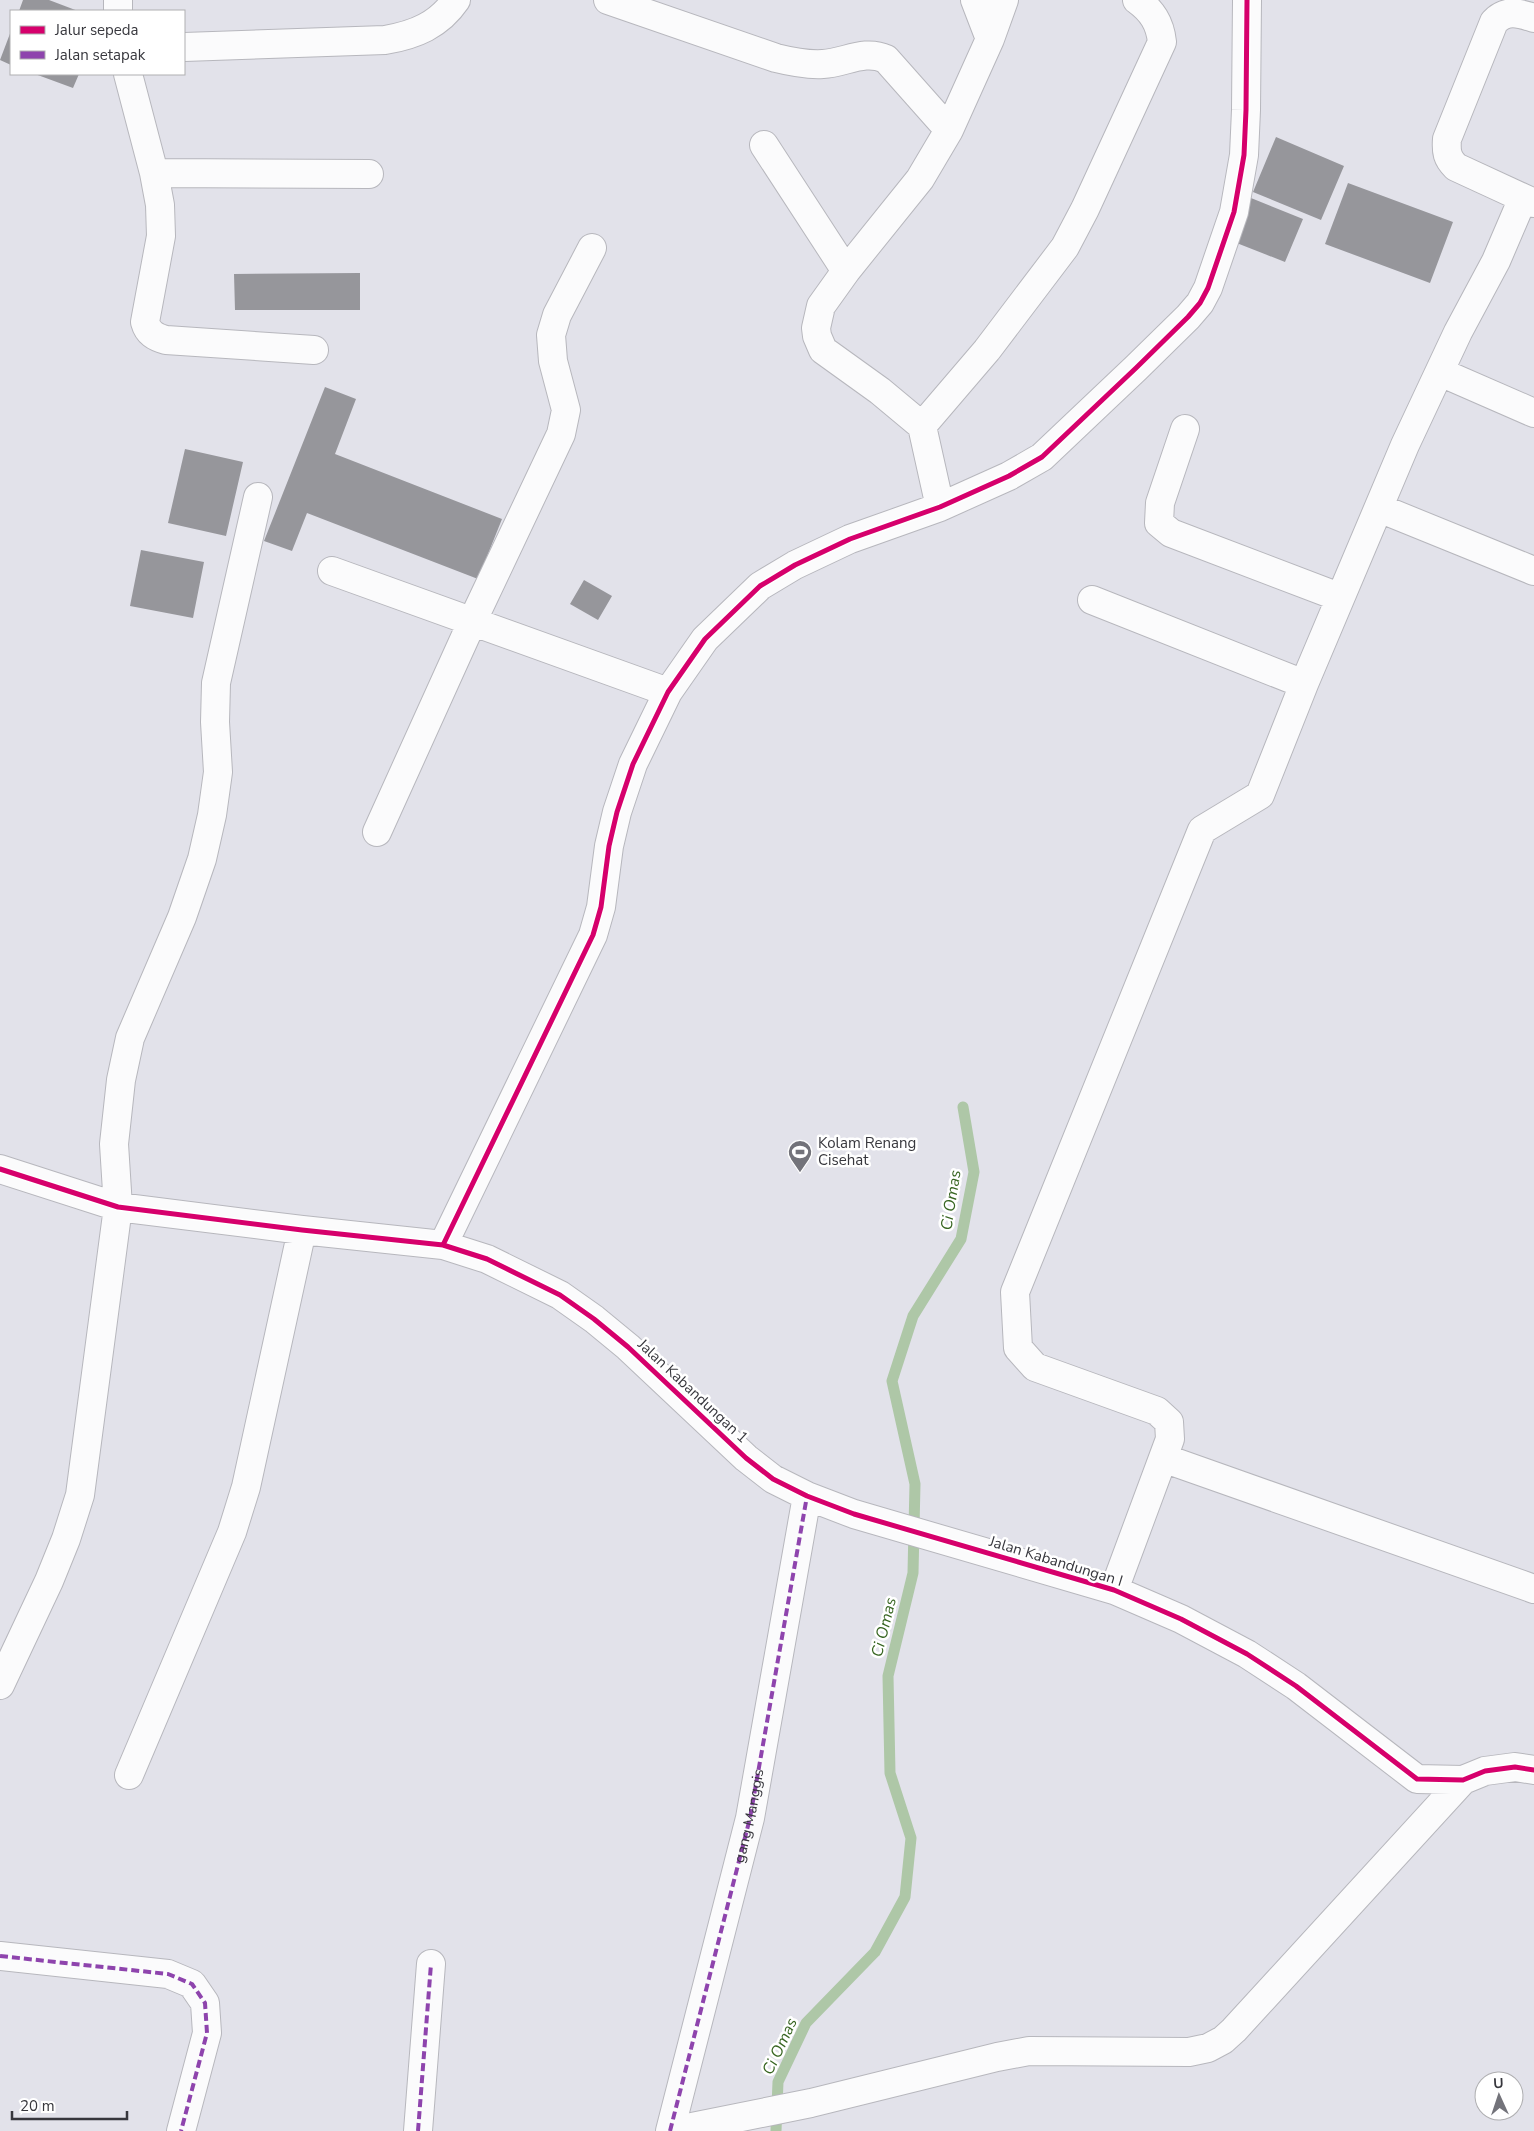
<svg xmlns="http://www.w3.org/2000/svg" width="1534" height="2131" font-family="'Nunito Sans',sans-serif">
  <rect width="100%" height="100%" fill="#e2e2ea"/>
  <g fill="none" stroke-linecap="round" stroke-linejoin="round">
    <path stroke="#aec7a7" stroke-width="11" d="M776 2131 778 2082 806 2023 875 1952 905 1897 911 1838 890 1773 888 1676 913 1573 915 1484 892 1381 913 1316 961 1239 974 1172 963 1107"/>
  </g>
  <path fill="#96969b" d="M23 0H49L78 11H19Z
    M11 31V65L0 60Z
    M35 74H79L73 88Z
    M1276 137 1344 166 1321 220 1253 192Z
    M1348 183 1453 222 1430 283 1325 244Z
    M1246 196 1303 219 1285 262 1229 240Z
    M360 273V310H235L234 274Z
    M325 387 356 399 335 454 502 519 478 579 307 513 292 551 264 541Z
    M185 449 243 462 226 536 168 523Z
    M141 550 204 562 193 618 130 606Z
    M584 580 612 596 598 620 570 604Z"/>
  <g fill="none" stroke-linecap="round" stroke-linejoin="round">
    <g stroke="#b7b7bd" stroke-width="30">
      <path id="minor" d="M118 0V11
        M608 0 776 58C792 62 807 65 823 64 845 63 864 49 886 59L949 130 920 179 846 271 821 306 816 328 817 336 823 350 880 391 922 426 940 507
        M1534 18C1519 13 1506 9 1494 22L1447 139C1446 152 1447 158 1456 167L1534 203
        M990 39 1004 0
        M184 47 385 40C415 35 439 25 456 0
        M128 74 154 173 369 174
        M949 130 990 39 975 0
        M764 145 846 271
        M154 173 160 205 161 236 145 322C148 333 155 337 166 340L314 350
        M1440 372 1534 413
        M922 426 987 350 1065 247 1085 209 1162 42C1160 23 1152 11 1137 0
        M1185 429 1160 503 1159 523 1171 533 1339 597
        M1379 508 1534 571
        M332 571 668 692
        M1092 600 1304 684 1405 445 1458 332 1496 261 1523 198
        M377 832 472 622 561 434 566 410 553 361 551 335 557 315 592 248
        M0 1169 118 1207 302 1230 443 1245 487 1259 560 1295 594 1319 628 1347 746 1458 773 1479 807 1496 854 1514 1114 1590 1181 1619 1247 1654 1296 1686 1417 1779 1463 1780 1485 1771 1515 1767 1534 1770
        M443 1245 593 935 601 907 609 846 617 812 633 764 668 692 705 639 760 586 795 565 850 539 940 507 1009 476 1042 457 1136 368 1188 317 1200 303 1208 288 1234 212 1244 155 1246 110 1247 0
        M1163 1458 1534 1589
        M1114 1590 1170 1439 1169 1422 1157 1411 1035 1367 1018 1348 1015 1292 1202 830 1260 795 1304 684
        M0 1685 49 1581 66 1539 80 1495 118 1207 114 1144 121 1080 130 1038 182 917 202 859 212 815 218 772 215 722 216 683 258 497
        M129 1775 232 1532 246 1487 302 1230
        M0 1956 168 1974 192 1984 205 2003 207 2033 181 2131
        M418 2131 431 1964
        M670 2131 750 1818 807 1496
        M672 2131 811 2103 997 2057 1029 2051 1189 2052 1208 2048 1223 2040 1234 2030 1463 1780"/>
    </g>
    <use href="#minor" stroke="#fbfbfc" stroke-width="28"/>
    <g stroke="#8e44ad" stroke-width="4" stroke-dasharray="8 4" stroke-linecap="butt">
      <path d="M0 1956 168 1974 192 1984 205 2003 207 2033 181 2131"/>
      <path d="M418 2131 431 1964"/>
      <path id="s1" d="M670 2131 750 1818 807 1496"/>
    </g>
    <g stroke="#fff" stroke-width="8">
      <path id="cycleway" d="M0 1169 118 1207 302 1230 443 1245 487 1259 560 1295 594 1319 628 1347 746 1458 773 1479 807 1496 854 1514 1114 1590 1181 1619 1247 1654 1296 1686 1417 1779 1463 1780 1485 1771 1515 1767 1534 1770
        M443 1245 593 935 601 907 609 846 617 812 633 764 668 692 705 639 760 586 795 565 850 539 940 507 1009 476 1042 457 1136 368 1188 317 1200 303 1208 288 1234 212 1244 155 1246 110 1247 0"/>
    </g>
    <use href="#cycleway" stroke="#d6006c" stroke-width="5"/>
  </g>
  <defs>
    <g id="stadium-pin" transform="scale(1.25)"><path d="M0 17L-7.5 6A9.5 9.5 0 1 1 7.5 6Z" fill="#73737a" stroke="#fff"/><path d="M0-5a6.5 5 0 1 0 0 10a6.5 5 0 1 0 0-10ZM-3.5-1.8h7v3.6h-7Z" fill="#fff"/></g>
  </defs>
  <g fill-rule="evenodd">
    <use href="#stadium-pin" x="800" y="1152"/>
  </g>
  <g text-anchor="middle" stroke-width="5" stroke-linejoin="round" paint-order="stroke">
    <g font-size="15" fill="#37373d" stroke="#fff" text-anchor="start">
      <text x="818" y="1148">Kolam Renang<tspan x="818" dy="17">Cisehat</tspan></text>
    </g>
    <g font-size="15" fill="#37373d" stroke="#fff">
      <text transform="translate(693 1391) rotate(43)" y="5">Jalan Kabandungan 1</text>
      <text transform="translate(1056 1561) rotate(17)" y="5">Jalan Kabandungan I</text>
      <text dy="5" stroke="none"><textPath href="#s1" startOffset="325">gang Manggis</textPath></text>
    </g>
    <g font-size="16" font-style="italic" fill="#376521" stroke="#fff">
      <text transform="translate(950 1200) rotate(-81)" y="6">Ci Omas</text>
      <text transform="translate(883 1627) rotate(-76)" y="6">Ci Omas</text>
      <text transform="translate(779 2046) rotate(-65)" y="6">Ci Omas</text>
    </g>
  </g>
  <rect x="10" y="10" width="175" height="65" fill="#ffffff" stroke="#afafb1"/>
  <rect x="20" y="26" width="25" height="8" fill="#d6006c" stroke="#afafb1"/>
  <text x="55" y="35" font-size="15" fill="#37373d">Jalur sepeda</text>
  <rect x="20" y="51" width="25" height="8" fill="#8e44ad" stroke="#afafb1"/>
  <text x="55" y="60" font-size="15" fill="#37373d">Jalan setapak</text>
  <g transform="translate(1499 2096) rotate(357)"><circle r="24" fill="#ffffff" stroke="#afafb1"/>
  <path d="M0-4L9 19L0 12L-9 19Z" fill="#73737a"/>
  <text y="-8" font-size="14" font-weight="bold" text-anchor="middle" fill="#37373d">U</text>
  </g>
  <path d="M12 2111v8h115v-8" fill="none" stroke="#37373d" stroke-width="2.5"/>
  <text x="20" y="2111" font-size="15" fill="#37373d" stroke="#ffffff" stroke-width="4" paint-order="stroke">20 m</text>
</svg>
